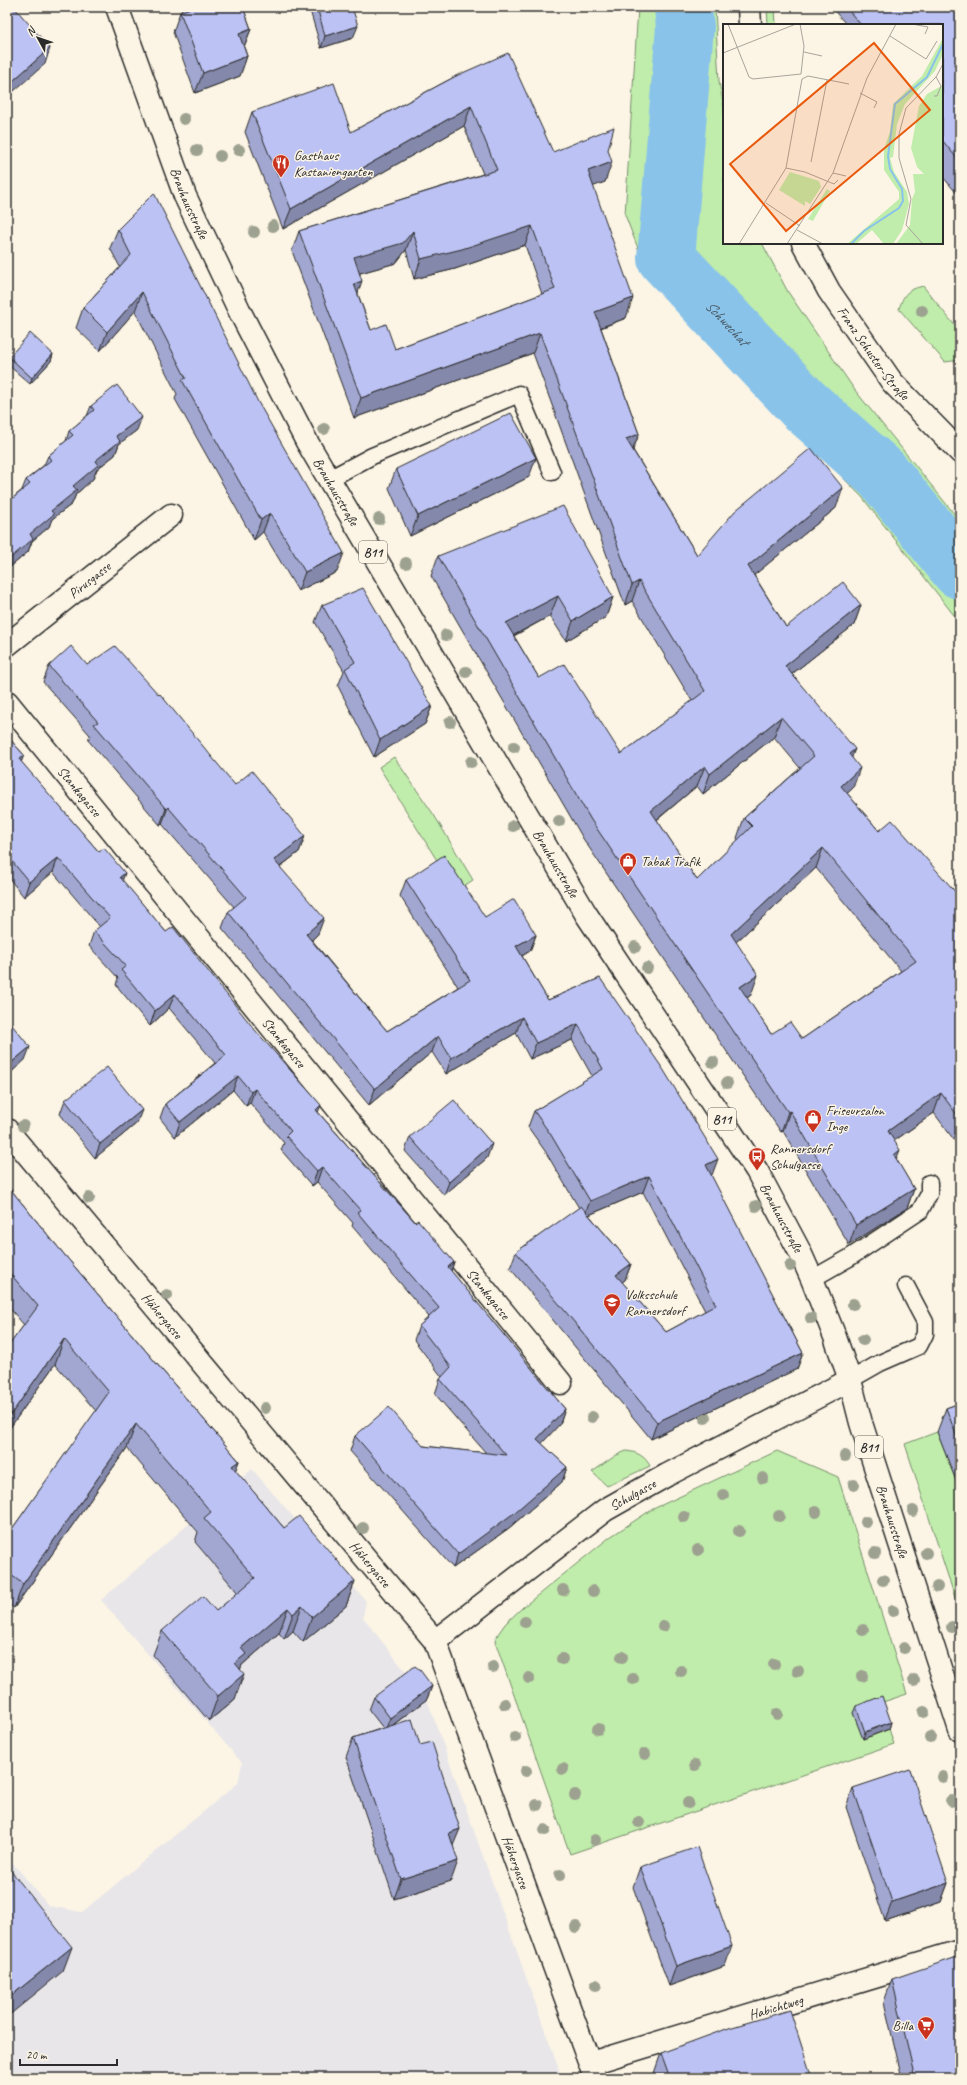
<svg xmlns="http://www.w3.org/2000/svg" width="967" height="2085" font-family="Caveat,sans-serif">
  <rect width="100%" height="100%" fill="#fcf5e5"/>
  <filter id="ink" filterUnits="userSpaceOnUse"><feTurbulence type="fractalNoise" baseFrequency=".025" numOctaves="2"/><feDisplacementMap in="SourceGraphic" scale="8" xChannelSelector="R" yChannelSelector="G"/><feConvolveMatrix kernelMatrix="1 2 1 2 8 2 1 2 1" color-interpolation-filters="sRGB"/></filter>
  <g filter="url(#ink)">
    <path fill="#e9e6e9" d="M252 1469 366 1601 363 1617 427 1699 562 2078H7V1856L49 1906 82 1912 238 1783 242 1763 101 1600Z"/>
    <path fill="#c0edab" stroke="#768c6b" d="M638 7H715L719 81 724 108V243H762L788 292 854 389 960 521V623L862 497 652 284 625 215Z
      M767 7H775L776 25H768Z
      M923 286 960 332V360L945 362 899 309C904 293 907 290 923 286Z
      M394 757 434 815 473 880 456 891 379 767Z
      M937 1432 960 1491V1613L905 1444Z
      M626 1451C637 1452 645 1456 650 1466L607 1486 592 1472 615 1456Z
      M777 1451 838 1477 907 1694 880 1703 863 1739 889 1729 894 1744 570 1854 495 1641 498 1634 505 1624 523 1607 610 1537 651 1510Z"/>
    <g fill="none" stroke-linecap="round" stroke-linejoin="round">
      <path stroke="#8ac3e9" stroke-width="58" id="s1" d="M683 7 685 27 666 258 803 404 882 474 960 570"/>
      <g stroke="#2b2b2b" stroke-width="19">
        <path id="lane" d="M329 479 372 456 519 394 552 472
          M812 1279 849 1258 920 1211 929 1194V1183
          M850 1380 880 1363 919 1346 925 1334V1322L906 1286"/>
      </g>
      <g stroke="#2b2b2b" stroke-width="25">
        <g id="street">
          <path d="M749 7 750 25"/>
          <path id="s2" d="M803 243 829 291 892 382 960 452"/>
          <path id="s3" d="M7 645 171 515"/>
          <path id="s4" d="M7 702 561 1383"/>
          <path id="s5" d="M7 1130 435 1641 595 2078"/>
          <path id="s6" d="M435 1641 605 1510 667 1475 850 1380"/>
          <path id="s7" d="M591 2063 960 1951"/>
        </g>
      </g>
      <g stroke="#2b2b2b" stroke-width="25">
        <g id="primary">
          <path id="s8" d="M117 7 185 196 241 314 307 442 586 914 757 1171 799 1250 812 1279 835 1337 850 1380 861 1423 960 1730"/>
        </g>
      </g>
      <use href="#lane" stroke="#fcf5e5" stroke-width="16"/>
      <use href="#street" stroke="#fcf5e5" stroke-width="22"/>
      <use href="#primary" stroke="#fcf5e5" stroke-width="22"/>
    </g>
    <g fill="#9da190">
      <circle cx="184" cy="119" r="6"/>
      <circle cx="197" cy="150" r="6"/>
      <circle cx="239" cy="150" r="6"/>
      <circle cx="220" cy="156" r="6"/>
      <circle cx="273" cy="226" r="6"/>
      <circle cx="254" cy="232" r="6"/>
      <circle cx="922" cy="311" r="6"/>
      <circle cx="324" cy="429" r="6"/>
      <circle cx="379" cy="519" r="6"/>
      <circle cx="406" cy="563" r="6"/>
      <circle cx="446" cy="635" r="6"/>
      <circle cx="466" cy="672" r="6"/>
      <circle cx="450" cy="722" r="6"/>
      <circle cx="514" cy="747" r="6"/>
      <circle cx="471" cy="762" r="6"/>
      <circle cx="559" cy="821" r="6"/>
      <circle cx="513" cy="826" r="6"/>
      <circle cx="635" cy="947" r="6"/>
      <circle cx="647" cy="968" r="6"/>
      <circle cx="713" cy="1062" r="6"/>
      <circle cx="727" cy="1083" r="6"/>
      <circle cx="23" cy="1126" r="6"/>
      <circle cx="89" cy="1198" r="6"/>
      <circle cx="756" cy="1206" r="6"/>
      <circle cx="790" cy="1266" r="6"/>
      <circle cx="167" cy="1295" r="6"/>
      <circle cx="853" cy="1304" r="6"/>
      <circle cx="811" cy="1318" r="6"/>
      <circle cx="863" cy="1340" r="6"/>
      <circle cx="265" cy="1408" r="6"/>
      <circle cx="592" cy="1417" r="6"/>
      <circle cx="705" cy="1418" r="6"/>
      <circle cx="845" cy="1456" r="6"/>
      <circle cx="763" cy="1478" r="6"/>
      <circle cx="854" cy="1485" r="6"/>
      <circle cx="723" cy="1495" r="6"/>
      <circle cx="913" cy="1511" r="6"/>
      <circle cx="816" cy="1512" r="6"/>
      <circle cx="779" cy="1516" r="6"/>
      <circle cx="684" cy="1517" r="6"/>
      <circle cx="866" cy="1522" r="6"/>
      <circle cx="363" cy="1528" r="6"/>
      <circle cx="739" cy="1531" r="6"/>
      <circle cx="698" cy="1550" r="6"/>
      <circle cx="875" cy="1553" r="6"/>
      <circle cx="926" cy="1553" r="6"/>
      <circle cx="883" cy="1580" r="6"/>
      <circle cx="937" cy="1587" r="6"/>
      <circle cx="563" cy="1590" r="6"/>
      <circle cx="593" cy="1591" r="6"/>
      <circle cx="893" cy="1611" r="6"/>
      <circle cx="525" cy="1622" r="6"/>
      <circle cx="663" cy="1626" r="6"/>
      <circle cx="952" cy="1627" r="6"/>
      <circle cx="863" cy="1630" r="6"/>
      <circle cx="904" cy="1648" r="6"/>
      <circle cx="622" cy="1657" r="6"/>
      <circle cx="562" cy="1659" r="6"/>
      <circle cx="774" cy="1664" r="6"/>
      <circle cx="493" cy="1667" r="6"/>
      <circle cx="681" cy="1671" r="6"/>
      <circle cx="798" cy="1671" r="6"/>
      <circle cx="862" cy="1676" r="6"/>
      <circle cx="529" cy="1678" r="6"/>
      <circle cx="633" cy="1679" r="6"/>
      <circle cx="914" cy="1680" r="6"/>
      <circle cx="505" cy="1704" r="6"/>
      <circle cx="924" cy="1712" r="6"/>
      <circle cx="777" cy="1714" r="6"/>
      <circle cx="598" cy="1729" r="6"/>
      <circle cx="515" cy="1737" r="6"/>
      <circle cx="930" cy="1737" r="6"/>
      <circle cx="645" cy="1754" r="6"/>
      <circle cx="695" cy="1765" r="6"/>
      <circle cx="563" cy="1769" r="6"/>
      <circle cx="526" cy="1771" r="6"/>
      <circle cx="943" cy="1777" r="6"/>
      <circle cx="575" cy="1795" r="6"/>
      <circle cx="951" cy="1801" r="6"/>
      <circle cx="688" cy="1803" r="6"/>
      <circle cx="537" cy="1805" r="6"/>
      <circle cx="639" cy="1822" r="6"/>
      <circle cx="545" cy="1830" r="6"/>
      <circle cx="595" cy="1840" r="6"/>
      <circle cx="560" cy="1875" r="6"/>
      <circle cx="576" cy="1927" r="6"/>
      <circle cx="596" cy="1985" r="6"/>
    </g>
    <path fill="#a2a7d1" stroke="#2b2b2b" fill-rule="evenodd" d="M181 7H243L251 29 244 47 247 56 240 76 195 93 173 32 180 12 182 11Z
      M309 7H352L353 38 321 48Z
      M831 7H955L960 13V197L942 176V25H844L845 23Z
      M458 75 553 152 608 150 605 182 593 186 626 318 601 328 639 434 633 450 697 555 836 508 754 575 786 627 861 605 854 625 792 674 852 757 853 788 847 793 879 831 960 897V1148L934 1113 894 1141 896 1159 914 1189 907 1208 849 1245 783 1131 781 1132 584 840 431 576 438 556 613 597 606 617 566 641 550 616 514 636 539 678 621 754 692 701 632 601 625 605 533 353 354 418 292 251 299 231 483 174 464 126 283 229 245 132 252 112 351 132ZM525 245 542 294 395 349 371 330 358 294 360 273 396 263 406 250 414 279 455 269ZM774 737 800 768 744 818 737 838 738 840 697 880 657 820 697 786 703 794ZM816 868 901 971 802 1039 771 1034 747 998 751 995 736 942Z
      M118 229 337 572 298 591 263 532 254 540 175 399 177 394 135 311 100 351 76 328 83 308 120 267 110 248Z
      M53 354 51 361 30 384 7 364V362L9 357Z
      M91 406 137 430 119 444 115 455 97 469 93 479 76 494 72 504 52 519 49 527 32 541 28 552 9 568 7 574V503L22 490 26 480 44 465 48 456 66 441 69 431 87 416Z
      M396 469 529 477 410 536 389 488Z
      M322 605 432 706 425 724 374 757 338 686 344 671 315 622Z
      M87 665 235 785 305 836 299 852 280 867 318 934 312 940 387 1031 458 987 400 896 406 880 485 917 536 935 530 951 522 956 548 1000 600 978 712 1175 711 1176 803 1353 797 1369 651 1439 510 1268 516 1252 579 1208 545 1151 528 1127 534 1111 592 1076 572 1040 530 1059 516 1033 446 1074 432 1052 369 1105 222 928 228 912 234 907 162 824 160 825 88 740 90 735 43 682 49 666ZM643 1192 705 1311 666 1332 622 1282 625 1280 631 1264 589 1215Z
      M7 736 24 755 21 762 99 852 125 873 122 880 318 1112 415 1222 454 1262 451 1271 565 1409 560 1424 541 1443 567 1467 562 1482 509 1528 453 1568 350 1451 355 1436 423 1446 486 1453 435 1394 440 1379 442 1377 414 1340 419 1326 429 1317 352 1226 353 1223 317 1182 312 1186 281 1150 284 1143 250 1103 246 1106 233 1090 175 1137 160 1118 165 1104 215 1063 169 1008 150 1026 116 985 118 978 89 946 94 931 100 927 53 872 24 897 7 876Z
      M7 1019 25 1060 7 1076Z
      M65 1100 137 1123 95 1158 60 1114Z
      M410 1137 487 1158 444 1195 405 1151Z
      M7 1185 52 1240 239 1461 235 1470 284 1528 355 1581 346 1606 303 1642 293 1631 284 1639 279 1633 242 1665 240 1670 235 1699 209 1721 153 1655 162 1631 216 1611 238 1593 195 1542 198 1532 127 1448 14 1608 7 1603V1536L96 1411 55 1364 7 1432V1348L24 1325 7 1305Z
      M960 1403V1491L937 1432 946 1408Z
      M432 1686 427 1699 393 1725 453 1846 451 1881 394 1899 346 1757 353 1738 383 1728 369 1710 374 1697Z
      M856 1706 891 1722 889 1729 863 1739 853 1713Z
      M853 1788 948 1883 941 1902 885 1921 846 1807Z
      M640 1867 725 1966 669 1986 633 1887Z
      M892 1979 960 2078H902L884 2002Z
      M661 2053 812 2078H653V2076Z"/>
    <path fill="#8488aa" stroke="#2b2b2b" d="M358 26 353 38 321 48 325 36Z
      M251 29 243 49 239 34Z
      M50 48 45 64 7 97V86Z
      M247 56 240 76 195 93 203 73Z
      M471 106 464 126 283 229 291 209Z
      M612 162 605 182 581 191 588 171Z
      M532 226 525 245 455 269 414 279 421 259Z
      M413 231 406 250 396 263 346 277 354 257Z
      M362 281 355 301 354 284Z
      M142 292 135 311 100 351 107 332Z
      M633 298 626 318 588 332 595 312Z
      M540 333 533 353 354 418 361 398Z
      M53 354 51 361 30 384 32 378Z
      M142 417 137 430 119 444 115 455 97 469 93 479 76 494 72 504 52 519 49 527 32 541 28 552 9 568 7 574V562L8 560 30 534 73 486 116 436Z
      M639 434 631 454 626 439Z
      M536 458 529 477 410 536 418 516Z
      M843 488 836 508 741 586 748 566Z
      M270 513 263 532 254 540 261 520Z
      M344 553 337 572 298 591 305 572Z
      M639 581 632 601 625 605 632 585Z
      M558 596 550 616 499 643 506 623Z
      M613 597 606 617 566 641 573 621Z
      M861 605 854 625 778 685 785 666Z
      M432 706 425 724 374 757 380 740Z
      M781 717 774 737 703 794 710 774Z
      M855 749 847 769 849 754Z
      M24 755 18 770 19 759Z
      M705 766 697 786 643 831 651 811Z
      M860 768 853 788 834 806 841 786Z
      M168 807 162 824 160 825 166 809Z
      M305 836 299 852 268 876 274 860Z
      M823 848 816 868 723 954 731 934Z
      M58 858 53 872 24 897 29 882Z
      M125 873 120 887V877Z
      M324 918 318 934 301 950 306 934Z
      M536 935 530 951 510 963 516 946Z
      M758 975 751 995 733 1007 740 987Z
      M175 994 169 1008 150 1026 155 1011Z
      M522 1017 516 1033 446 1074 451 1058Z
      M578 1024 572 1040 530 1059 536 1043Z
      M438 1036 432 1052 369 1105 375 1089Z
      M30 1047 25 1060 7 1076V1074L11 1063Z
      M238 1076 233 1090 175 1137 180 1122Z
      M255 1089 250 1103 246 1106 251 1092Z
      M941 1093 934 1113 881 1150 888 1131Z
      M321 1105 315 1120 316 1110Z
      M142 1110 137 1123 95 1158 100 1144Z
      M790 1111 783 1131 781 1132 788 1112Z
      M492 1144 487 1158 444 1195 449 1182Z
      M900 1150 892 1170 894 1155Z
      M718 1159 712 1175 700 1182 706 1165Z
      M322 1167 317 1182 312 1186 317 1171Z
      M649 1176 643 1192 584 1217 590 1201Z
      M914 1189 907 1208 849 1245 856 1225Z
      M454 1262 449 1277 448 1267Z
      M631 1264 625 1280 611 1292 616 1275Z
      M64 1339 55 1364 7 1432V1420Z
      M803 1353 797 1369 651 1439 657 1422Z
      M565 1409 560 1424 532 1454 537 1439Z
      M136 1424 127 1448 14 1608 23 1584Z
      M239 1461 230 1486 232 1466Z
      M567 1467 562 1482 509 1528 453 1568 458 1554Z
      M355 1581 346 1606 303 1642 312 1617Z
      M302 1606 293 1631 284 1639 293 1614Z
      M288 1608 279 1633 242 1665 237 1678 235 1663 241 1648Z
      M244 1674 235 1699 209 1721 218 1696Z
      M432 1686 427 1699 385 1731 390 1718Z
      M891 1722 889 1729 863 1739 865 1732Z
      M460 1829 452 1848 449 1833Z
      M458 1861 451 1881 394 1899 401 1879Z
      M948 1883 941 1902 885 1921 892 1902Z
      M732 1946 725 1966 669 1986 676 1966Z
      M72 1947 63 1971 7 2017V1999Z"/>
    <path fill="#bcc2f3" stroke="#2b2b2b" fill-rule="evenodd" d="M7 7H14L50 48 7 86Z
      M193 7H243L251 29 239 34 247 56 203 73 180 12Z
      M317 7H352L358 26 325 36Z
      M855 7H955L960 13V162L942 140V25H861L849 11Z
      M508 53 553 152 614 127 608 150 612 162 588 171 633 298 595 312 639 434 626 439 697 555 735 511 811 448 843 488 748 566 786 627 843 582 861 605 785 666 855 749 849 754 860 768 841 786 879 831 892 820 960 897V1119L941 1093 888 1131 900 1150 894 1155 914 1189 856 1225 790 1111 788 1112 591 820 438 556 563 506 613 597 573 621 558 596 506 623 539 678 564 664 621 754 705 691 639 581 632 585 540 333 361 398 299 231 497 170 471 106 291 209 252 112 334 83 351 132 458 75ZM532 226 555 289 395 349 386 324 371 330 354 284 362 281 354 257 403 243 413 231 421 259 462 249ZM781 717 814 756 744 818 752 826 697 880 651 811 705 766 710 774ZM823 848 916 961 802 1039 790 1022 771 1034 740 987 758 975 731 934Z
      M154 193 258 402 344 553 305 572 270 513 261 520 182 380 186 378 142 292 107 332 83 308 131 255 118 229Z
      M30 333 53 354 32 378 9 357Z
      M117 385 142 417 116 436 120 441 95 461 98 465 73 486 77 490 51 511 54 514 30 534 33 539 8 560 11 564 7 567V510L9 508 7 507V503L30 484 26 480 51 460 48 456 73 435 69 431 94 410 91 406Z
      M511 413 536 458 418 516 396 469Z
      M363 588 432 706 380 740 345 669 355 662 322 605Z
      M71 646 87 665 115 646 159 695 160 694 235 785 252 771 305 836 274 860 324 918 306 934 387 1031 470 980 406 880 444 855 485 917 514 899 536 935 516 946 548 1000 600 978 663 1069 718 1159 706 1165 803 1353 657 1422 516 1252 581 1206 631 1264 616 1275 666 1332 716 1305 649 1176 590 1201 551 1135 534 1111 603 1069 578 1024 536 1043 522 1017 451 1058 438 1036 375 1089 228 912 246 897 168 807 166 809 94 724 98 722 49 666Z
      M7 736 24 755 19 759 99 852 104 848 125 873 120 877 166 932 173 927 255 1030 321 1105 316 1110 415 1222 418 1220 454 1262 448 1267 565 1409 537 1439 567 1467 514 1513 458 1554 355 1436 389 1407 423 1446 506 1455 440 1379 451 1367 419 1326 439 1308 357 1212 360 1210 322 1167 317 1171 286 1136 291 1131 255 1089 251 1092 238 1076 180 1122 165 1104 226 1055 175 994 155 1011 121 970 126 966 94 931 110 918 58 858 29 882 7 855Z
      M7 1019 30 1047 11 1063 7 1059Z
      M107 1067 142 1110 100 1144 65 1100Z
      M454 1100 492 1144 449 1182 410 1137Z
      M7 1185 52 1240 239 1461 232 1466 284 1528 299 1516 355 1581 312 1617 302 1606 293 1614 288 1608 241 1648 246 1654 235 1663 244 1674 218 1696 162 1631 203 1596 216 1611 255 1578 204 1518 211 1512 136 1424 23 1584 7 1572V1536L109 1392 64 1339 7 1420V1348L38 1306 7 1270Z
      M960 1403V1445L946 1408Z
      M415 1666 420 1670 432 1686 390 1718 374 1697Z
      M882 1696 891 1722 865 1732 856 1706Z
      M412 1719 420 1745 432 1742 460 1829 449 1833 458 1861 401 1879 353 1738Z
      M910 1769 948 1883 892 1902 853 1788Z
      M697 1847 732 1946 676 1966 640 1867Z
      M7 1866 72 1947 7 1999Z
      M960 1956V2078H915L892 1979Z
      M790 2010 812 2078H670L661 2053 729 2028Z"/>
  </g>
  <defs>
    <g id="restaurant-pin" transform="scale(0.9)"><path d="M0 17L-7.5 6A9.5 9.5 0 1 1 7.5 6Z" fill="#c8321e" stroke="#fcf5e5"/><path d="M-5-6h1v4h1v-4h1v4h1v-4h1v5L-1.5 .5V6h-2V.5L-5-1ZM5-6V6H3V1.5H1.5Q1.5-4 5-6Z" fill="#fff"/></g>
    <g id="shop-pin" transform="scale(0.9)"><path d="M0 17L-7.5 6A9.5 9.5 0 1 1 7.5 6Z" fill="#c8321e" stroke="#fcf5e5"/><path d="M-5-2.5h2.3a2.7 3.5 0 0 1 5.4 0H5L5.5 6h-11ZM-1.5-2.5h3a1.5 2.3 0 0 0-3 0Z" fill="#fff"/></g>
    <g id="bus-pin" transform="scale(0.9)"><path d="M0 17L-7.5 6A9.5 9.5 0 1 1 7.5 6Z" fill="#c8321e" stroke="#fcf5e5"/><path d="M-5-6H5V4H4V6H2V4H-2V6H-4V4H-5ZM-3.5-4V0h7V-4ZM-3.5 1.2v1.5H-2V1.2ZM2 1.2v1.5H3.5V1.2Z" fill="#fff"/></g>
    <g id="school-pin" transform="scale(0.9)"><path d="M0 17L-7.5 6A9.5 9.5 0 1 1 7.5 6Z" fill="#c8321e" stroke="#fcf5e5"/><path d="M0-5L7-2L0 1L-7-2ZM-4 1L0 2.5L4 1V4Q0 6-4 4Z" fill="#fff"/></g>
    <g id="supermarket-pin" transform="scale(0.9)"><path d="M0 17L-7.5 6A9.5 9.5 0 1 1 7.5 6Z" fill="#c8321e" stroke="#fcf5e5"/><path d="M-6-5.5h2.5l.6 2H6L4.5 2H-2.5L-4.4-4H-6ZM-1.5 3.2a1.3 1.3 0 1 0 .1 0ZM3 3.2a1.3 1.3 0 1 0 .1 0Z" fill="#fff"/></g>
  </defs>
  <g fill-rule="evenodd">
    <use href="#restaurant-pin" x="281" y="163"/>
    <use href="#shop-pin" x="628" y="861"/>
    <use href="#shop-pin" x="813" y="1118"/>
    <use href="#bus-pin" x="757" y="1156"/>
    <use href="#school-pin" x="612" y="1302"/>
    <use href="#supermarket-pin" x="926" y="2025"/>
  </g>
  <g text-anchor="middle" stroke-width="3" stroke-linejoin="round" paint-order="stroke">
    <g fill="#fcf5e5" stroke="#6a6863" stroke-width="1">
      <rect x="359" y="541" width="28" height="22" rx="3"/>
      <rect x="708" y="1108" width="28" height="22" rx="3"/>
      <rect x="855" y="1436" width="28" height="22" rx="3"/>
    </g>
    <g font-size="13" font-weight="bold" fill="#2b2b2b">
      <text x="373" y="557">B11</text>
      <text x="722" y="1124">B11</text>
      <text x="869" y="1452">B11</text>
    </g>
    <g font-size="14" fill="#2b2b2b" stroke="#fcf5e5" text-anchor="start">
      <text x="294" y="160">Gasthaus<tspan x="294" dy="16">Kastaniengarten</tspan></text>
      <text x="641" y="866">Tabak Trafik</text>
      <text x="826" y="1115">Friseursalon<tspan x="826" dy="16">Inge</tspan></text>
      <text x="770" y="1153">Rannersdorf<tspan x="770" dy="16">Schulgasse</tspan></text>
      <text x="625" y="1299">Volksschule<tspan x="625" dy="16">Rannersdorf</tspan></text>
      <text x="913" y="2030" text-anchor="end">Billa</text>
    </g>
    <g font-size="14" fill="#2b2b2b" stroke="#fcf5e5">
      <text dy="5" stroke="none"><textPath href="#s8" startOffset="209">Brauhausstraße</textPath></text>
      <text dy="5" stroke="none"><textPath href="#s2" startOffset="131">Franz Schuster-Straße</textPath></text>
      <text dy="5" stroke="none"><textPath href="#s8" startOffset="533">Brauhausstraße</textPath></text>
      <text dy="5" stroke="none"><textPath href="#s3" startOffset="105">Pirusgasse</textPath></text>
      <text dy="5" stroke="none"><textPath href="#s4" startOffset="115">Stankagasse</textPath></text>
      <text dy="5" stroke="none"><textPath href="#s8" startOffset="965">Brauhausstraße</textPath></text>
      <text dy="5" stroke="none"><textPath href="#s4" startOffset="439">Stankagasse</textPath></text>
      <text dy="5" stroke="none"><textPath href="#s8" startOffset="1385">Brauhausstraße</textPath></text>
      <text dy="5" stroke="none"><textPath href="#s4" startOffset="763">Stankagasse</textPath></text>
      <text dy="5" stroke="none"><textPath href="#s5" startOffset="242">Hähergasse</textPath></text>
      <text dy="5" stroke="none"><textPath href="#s6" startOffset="246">Schulgasse</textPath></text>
      <text dy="5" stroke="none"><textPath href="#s8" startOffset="1709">Brauhausstraße</textPath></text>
      <text dy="5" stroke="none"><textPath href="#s5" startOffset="566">Hähergasse</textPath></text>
      <text dy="5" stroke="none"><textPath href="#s5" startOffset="902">Hähergasse</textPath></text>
      <text dy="5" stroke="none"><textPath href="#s7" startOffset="193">Habichtweg</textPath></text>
    </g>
    <g font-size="15" font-style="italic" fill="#485964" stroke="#fcf5e5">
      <text dy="5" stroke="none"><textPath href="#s1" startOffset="341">Schwechat</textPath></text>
    </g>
  </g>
  <g transform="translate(723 24)">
    <rect width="220" height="220" fill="#fcf5e5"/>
    <path d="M220 14V30L212 47 182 80 174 100 170 133 167 134 171 148 184 168 186 180 179 206 170 220H161L149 206 133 220H124L176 175V168L161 146V126L167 107 170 80 199 52ZM220 61V220H173L187 201 189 175 192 168 190 150H201L194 143 188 124 196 82 204 70ZM67 148 96 157 98 163 87 180 82 177V182L56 166ZM104 165 107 167 90 197 85 195Z" fill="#c0edab"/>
    <path fill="none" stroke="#8ac3e9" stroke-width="2" d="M128 220 141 207 176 184 180 177 179 165 167 145 165 132 172 80 204 53 220 20"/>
    <path fill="none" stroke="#a8a49b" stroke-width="1" d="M5 0 26 53 30 55 78 50 81 22 77 0M189 0 205 3 202 10M167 12 203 35 214 17M81 28 99 32M0 29 73 0M137 69 154 78 151 84M211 72H214L218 62 213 53M88 138 104 56M63 144 82 148 111 160 115 156M110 149 123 152M43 179 77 202M74 206 100 220M16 220 63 144 79 55 85 52 126 60M64 220 110 149 144 54 173 0M200 220 183 201 188 175 176 134V110L183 84 213 53 220 40"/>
    <path fill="#e8590c" fill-opacity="0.15" stroke="#e8590c" stroke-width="2" d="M151 19 207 86 63 207 7 140Z"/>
    <rect width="220" height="220" fill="none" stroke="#2b2b2b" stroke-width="2"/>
  </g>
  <rect width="967" height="2085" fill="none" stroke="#fcf5e5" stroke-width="24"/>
  <rect x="12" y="12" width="943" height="2061" fill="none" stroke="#2b2b2b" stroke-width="1.5" filter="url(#ink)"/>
  <g transform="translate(38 38) rotate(310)" stroke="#fcf5e5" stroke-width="3" paint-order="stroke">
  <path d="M0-3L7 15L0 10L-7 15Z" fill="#2b2b2b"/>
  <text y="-6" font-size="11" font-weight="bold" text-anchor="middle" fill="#2b2b2b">N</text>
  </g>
  <path d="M20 2059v6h97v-6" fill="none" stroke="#2b2b2b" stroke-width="2"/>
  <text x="26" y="2059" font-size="12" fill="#2b2b2b" stroke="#fcf5e5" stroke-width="3" paint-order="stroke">20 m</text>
</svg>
